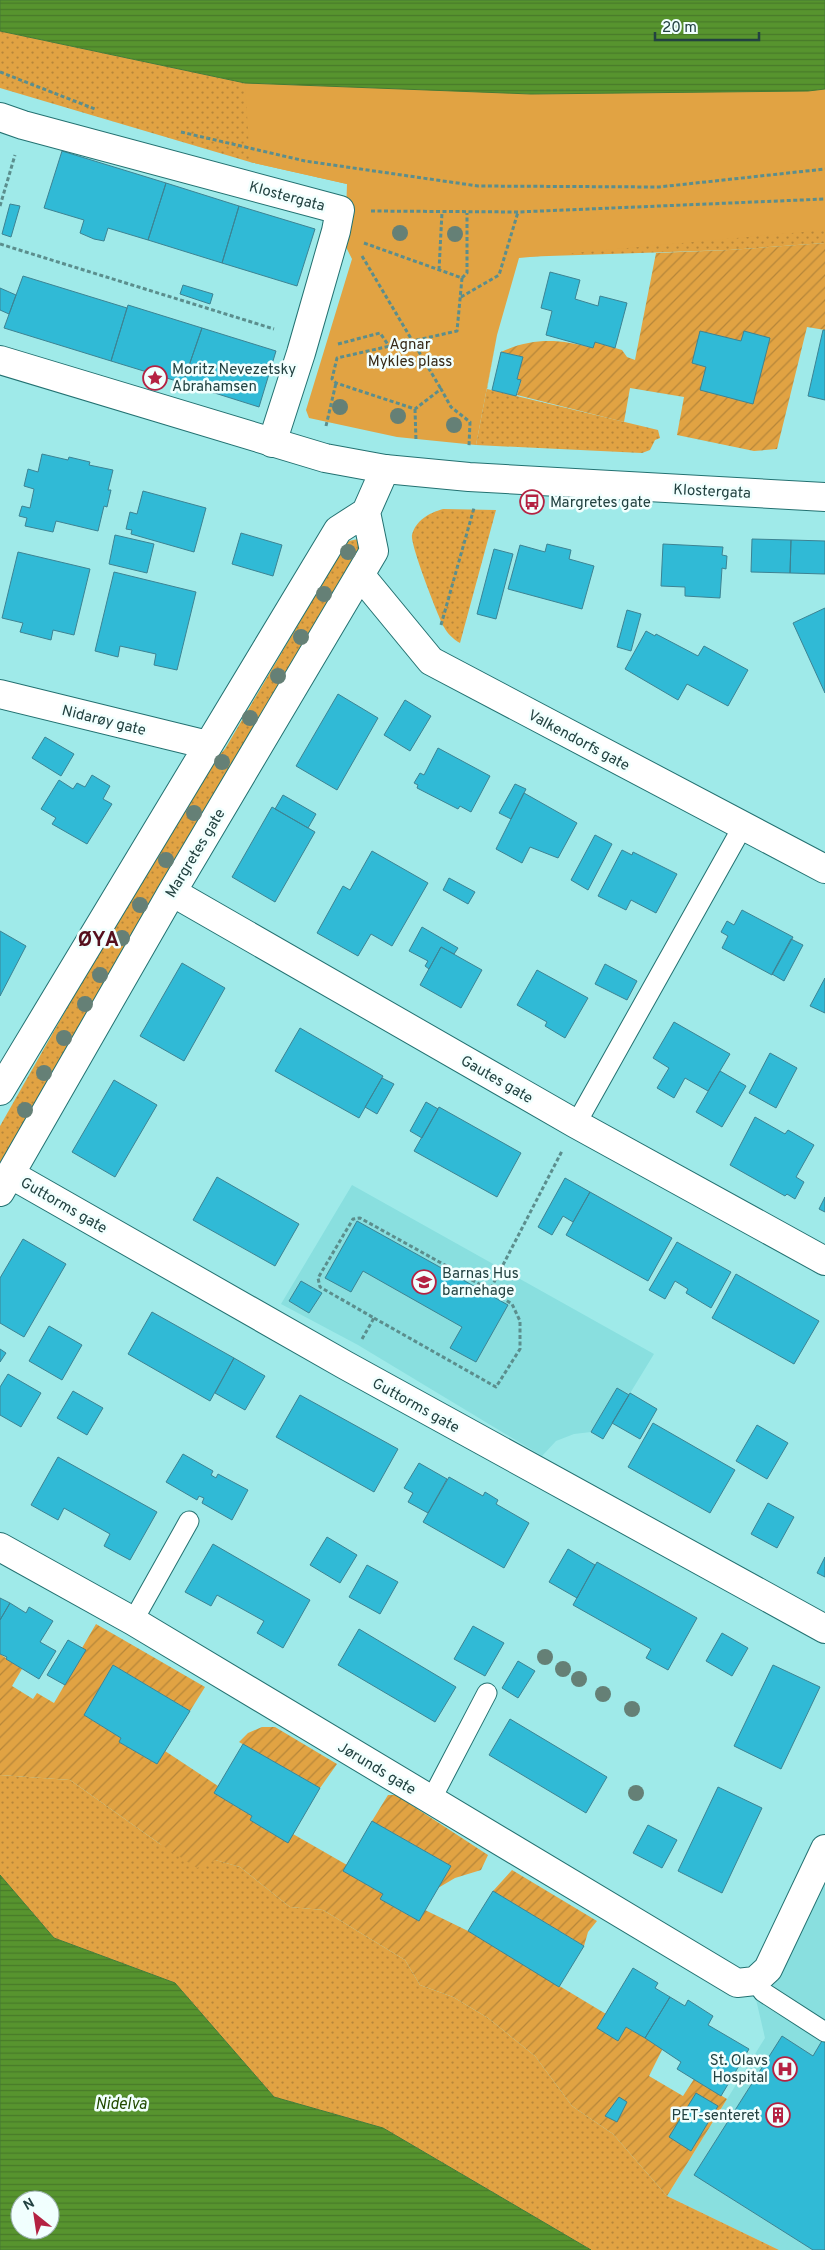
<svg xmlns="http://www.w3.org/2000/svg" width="825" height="2250" font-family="Overpass,sans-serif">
  <defs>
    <pattern id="grass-dots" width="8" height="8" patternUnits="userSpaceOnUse" patternTransform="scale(1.25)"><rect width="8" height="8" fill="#e1a343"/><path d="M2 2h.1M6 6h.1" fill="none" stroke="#b6863a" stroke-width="1.8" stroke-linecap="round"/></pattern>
    <pattern id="garden-furrows" width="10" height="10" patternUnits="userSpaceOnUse" patternTransform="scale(1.25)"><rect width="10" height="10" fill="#e1a343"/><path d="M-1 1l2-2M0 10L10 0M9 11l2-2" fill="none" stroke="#b6863a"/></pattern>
    <pattern id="water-rules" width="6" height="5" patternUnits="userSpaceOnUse" patternTransform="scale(1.25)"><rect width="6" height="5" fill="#57942e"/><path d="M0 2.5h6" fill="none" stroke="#487a29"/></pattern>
  </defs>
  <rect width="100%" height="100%" fill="#9feae9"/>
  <path fill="#89dfdf" d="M352 1185 654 1354 629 1395 617 1388 591 1432 574 1434 556 1441 542 1456 358 1345 281 1304Z
    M825 1879V2250H779L667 2196 765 2038 755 1995Z"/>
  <path fill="url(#grass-dots)" d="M0 31 245 83 531 94 808 91 825 89 347 184 250 162 0 88Z
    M825 210V243L729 250 519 257Z
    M497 335 487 389 658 430 660 438 655 440 650 450 642 453 476 445Z
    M443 509 496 510 460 643C453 639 447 633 444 627 438 616 410 544 412 535 416 520 429 513 443 509Z
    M358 539 360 542 359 549 0 1170V1126L194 785 206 769 225 749 342 550 349 541Z
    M0 1775 70 1780 160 1844 240 1867 290 1907 323 1910 405 1960 420 1985 453 1997 488 2018 535 2056 572 2106 613 2134 667 2196 779 2250H591L383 2128 274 2097 175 1983 54 1938 0 1875Z"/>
  <path fill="#e1a343" d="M245 83 531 94 808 91 825 89V230L519 258 497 335 476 445 397 437 309 418 306 410 352 259 345 245 347 184 250 162Z"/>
  <path fill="url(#garden-furrows)" d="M825 243V330L807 327 777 449 754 451 677 435 684 397 630 388 624 422 517 395 521 381 517 379 523 357 501 352C533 337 560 339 593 348L595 342 622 350 627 357 635 360 656 253 729 250Z
    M96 1624 205 1687 190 1711 113 1665 84 1715 121 1738 119 1742 157 1764 165 1751 218 1786 214 1793 252 1816 250 1820 287 1842 293 1834 347 1865 343 1871 383 1894 380 1899 419 1921 425 1910 468 1931 606 2014 597 2028 618 2041 626 2027 663 2048 649 2076 683 2096 694 2079 727 2099 667 2196 613 2134 572 2106 535 2056 488 2018 453 1997 420 1985 405 1960 323 1910 290 1907 240 1867 215 1860 197 1868 160 1844 70 1780 0 1775V1654L22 1669 12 1686 33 1699 37 1693 54 1703 85 1650 82 1648Z
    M262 1727H275L337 1764 320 1788 239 1742 248 1733Z
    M388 1795H396L488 1855 481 1870 455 1878 438 1888 451 1866 372 1821Z
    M512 1870 597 1921 588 1932 584 1946 493 1891Z"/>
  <path fill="url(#water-rules)" stroke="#477b34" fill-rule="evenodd" d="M0 0H825V89L808 91 531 94 245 83 0 31Z
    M0 1875 54 1938 175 1983 274 2097 383 2128 591 2250H0ZM20 2200H50V2230H20Z"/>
  <path fill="#30bad6" stroke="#3d8393" d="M62 151 166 183 148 240 108 228 104 241 94 239 80 233 84 220 44 208Z
    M166 183 239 206 222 263 148 240Z
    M10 204 20 206 11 237 2 234Z
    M239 206 315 229 297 286 222 263Z
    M550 272 580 280 575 299 598 306 600 296 627 303 615 348 595 342 593 348 546 335 552 311 541 308Z
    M23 276 127 308 111 361 4 328Z
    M183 285 213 294 210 304 180 294Z
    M0 288 16 295 9 314 0 310Z
    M128 305 202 328 183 383 111 361Z
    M202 328 276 351 259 407 183 383Z
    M823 330H825V400L808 396Z
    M700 331 741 341 744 331 770 338 753 404 700 390 706 367 692 363Z
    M501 352 523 357 517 379 521 380 516 396 492 390Z
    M42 454 68 460 69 457 90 462 89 465 113 470 108 490H111L107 507 104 506 98 531 56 521 53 532 25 526 27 518 19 516 22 506 30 508 34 489 24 486 28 469 38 472Z
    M143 491 206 508 194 552 131 534 132 530 126 529 130 512 137 514Z
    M241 533 282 545 273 576 232 564Z
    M115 535 154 544 147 573 109 564Z
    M752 539 791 540 790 573 751 572Z
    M791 540 825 541V574L790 573Z
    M547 544 571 550 569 559 594 566 582 609 508 589 520 545 545 552Z
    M663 544 723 547 722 555 727 556 726 569 722 568 720 598 685 596V587L661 586Z
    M494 549 513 554 496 619 477 614Z
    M18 552 90 569 74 635 53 630 51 640 20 632 23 623 2 618Z
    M114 572 196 592 177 670 154 665 156 654 120 646 118 657 95 651Z
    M825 608V693L793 623Z
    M627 610 641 614 631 651 617 647Z
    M646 631 655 636 656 634 698 656 704 646 748 670 728 706 687 684 678 700 625 669Z
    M338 694 378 718 337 790 296 766Z
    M405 700 431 716 410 751 384 735Z
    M45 737 74 754 61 776 32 758Z
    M438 748 490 776 471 812 460 806 458 809 417 788 418 785 414 783 420 773 424 775Z
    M92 775 110 786 103 799 112 804 87 844 52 824 56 818 41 809 59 780 73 789 77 783 85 787Z
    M515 784 526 789 511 819 499 813Z
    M524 793 577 823 558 858 530 847 522 863 496 849Z
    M283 795 316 814 308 828 275 809Z
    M272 807 315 832 275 902 232 877Z
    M595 835 612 844 588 890 571 880Z
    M622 850 632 855 633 852 677 874 656 913 631 900 626 910 598 896Z
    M372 851 428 883 392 946 371 934 358 956 317 933 343 886 350 890Z
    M449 878 475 892 468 904 443 890Z
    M742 910 793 937 772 975 722 948 728 936 721 932 727 921 734 925Z
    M422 927 458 948 454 954 441 947 429 969 425 966 428 961 409 951Z
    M0 931 26 946 0 996Z
    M791 939 803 945 784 981 772 974Z
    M441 947 482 970 461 1008 420 985Z
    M182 963 225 988 184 1061 140 1036Z
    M605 964 637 981 627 1000 595 984Z
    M537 970 588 998 565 1038 545 1026 547 1022 517 1005Z
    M825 978V1013L810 1006Z
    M674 1022 730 1054 708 1091 685 1078 674 1098 657 1088 669 1068 653 1058Z
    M300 1028 383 1076 359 1118 275 1071Z
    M770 1053 797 1068 776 1108 749 1093Z
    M720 1071 746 1086 722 1127 696 1112Z
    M382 1078 394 1084 377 1114 365 1107Z
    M114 1080 157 1105 115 1177 72 1152Z
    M426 1102 438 1109 422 1138 410 1131Z
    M439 1107 521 1153 497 1197 414 1151Z
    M755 1117 785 1134 788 1130 814 1145 796 1177 804 1182 795 1199 787 1194 785 1196 730 1165Z
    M217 1177 299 1224 275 1266 193 1220Z
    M565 1178 590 1192 573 1222 563 1216 552 1235 538 1227Z
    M590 1192 672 1238 648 1281 566 1235Z
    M825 1197V1212L819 1209Z
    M357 1221 508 1305 476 1362 450 1348 462 1327 363 1271 351 1292 325 1278Z
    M23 1239 66 1264 24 1337 0 1323V1278Z
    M677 1242 731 1272 711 1308 686 1293 688 1289 675 1281 665 1299 649 1290Z
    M736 1274 819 1321 794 1364 712 1318Z
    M301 1281 322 1293 309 1313 289 1301Z
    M152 1312 234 1358 210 1401 128 1354Z
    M49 1326 82 1345 62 1380 29 1361Z
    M0 1349 6 1353 0 1362Z
    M234 1358 265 1376 245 1410 215 1393Z
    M8 1374 41 1393 21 1427 0 1415V1387Z
    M617 1388 629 1395 603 1439 591 1432Z
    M73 1391 103 1408 87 1435 57 1418Z
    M630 1393 657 1409 640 1439 612 1423Z
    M300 1395 398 1449 374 1492 276 1437Z
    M653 1423 735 1470 710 1513 628 1467Z
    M757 1425 788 1443 767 1479 736 1461Z
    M183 1454 213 1471 211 1475 216 1478 218 1474 248 1490 232 1520 202 1503 204 1498 199 1496 197 1500 166 1482Z
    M58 1457 157 1512 130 1560 104 1546 110 1534 64 1508 58 1520 31 1505Z
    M419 1463 447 1479 428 1513 408 1502 413 1493 404 1488Z
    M449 1477 483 1496 485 1492 498 1500 496 1504 529 1523 504 1568 423 1522Z
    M768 1503 794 1517 777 1548 751 1534Z
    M327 1537 357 1555 340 1583 310 1565Z
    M213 1544 310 1600 283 1648 257 1633 264 1621 217 1595 211 1606 185 1592Z
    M568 1549 595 1565 577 1598 549 1582Z
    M825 1557V1577L817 1573Z
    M597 1562 697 1618 668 1670 646 1658 651 1649 573 1605Z
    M367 1565 398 1582 380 1614 349 1597Z
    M0 1598 10 1603 0 1620Z
    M10 1603 26 1613 29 1607 53 1621 40 1642 56 1651 39 1679 6 1659 7 1657 0 1654V1620Z
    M473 1626 504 1643 485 1676 454 1659Z
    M359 1629 456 1687 435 1722 338 1665Z
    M722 1633 748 1648 732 1676 706 1661Z
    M68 1640 86 1650 65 1685 47 1675Z
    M518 1661 535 1671 518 1698 502 1688Z
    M113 1665 190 1711 157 1764 119 1742 121 1738 84 1715Z
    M773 1665 820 1687 781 1769 734 1746Z
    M510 1719 607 1777 586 1813 489 1755Z
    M243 1744 320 1788 288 1843 250 1820 252 1816 214 1793Z
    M718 1787 762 1808 722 1893 678 1871Z
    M372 1821 451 1866 419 1921 380 1899 383 1894 343 1871Z
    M648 1825 677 1840 662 1868 633 1853Z
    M493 1891 584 1946 559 1987 468 1931Z
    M633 1968 658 1983 655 1988 670 1997 645 2038 626 2027 618 2041 597 2028Z
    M670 1997 685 2006 688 2000 713 2016 708 2025 749 2049 721 2096 677 2069 681 2062 645 2038Z
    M782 2036 813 2056 823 2039 825 2040V2250H813L694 2175Z
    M696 2093 718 2106 691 2151 669 2137Z
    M619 2097 627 2102 617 2122 605 2116Z"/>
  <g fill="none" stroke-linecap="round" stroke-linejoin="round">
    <g stroke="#237171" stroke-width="21">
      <path id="lane" d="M576 1124 743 826
        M133 1621 189 1521
        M431 1800 487 1693
        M755 1981 763 1992 825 2032"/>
    </g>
    <g stroke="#237171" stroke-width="30">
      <path id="street" d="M0 117 23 125 340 210 336 231 301 353 272 443
        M361 576 431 661 825 869
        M0 694 208 745
        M172 892 576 1124 825 1261
        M0 1091 338 530 366 512 385 469
        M10 1174 345 1365 825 1629
        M0 1192 172 892 374 551 366 512
        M0 1547 133 1621 737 1983 755 1981 768 1969 825 1849"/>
    </g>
    <g stroke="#237171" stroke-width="30">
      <path id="secondary" d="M0 360 325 458 385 469 469 477 825 497"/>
    </g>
    <path stroke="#5b8e8d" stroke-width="3" stroke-dasharray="4 2.5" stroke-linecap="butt" d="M0 72 95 109
      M181 132 305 161 478 186 659 187 825 169
      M0 206 15 155
      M371 211 518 212 825 199
      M364 243 462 278 457 331 337 358 332 379 336 383 415 409 441 389 451 407 470 422 469 446
      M0 244 274 329
      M362 256 441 389
      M439 270 442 212
      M462 278 467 273V213
      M461 297 499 275 518 212
      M338 344 380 333 389 346
      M415 409 416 441
      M326 426 336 383
      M441 625 474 508
      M374 1318 496 1387 520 1349V1321L512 1304 490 1290 562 1151
      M362 1339 374 1318 320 1287 318 1278 353 1219 360 1218 490 1290"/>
    <use href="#lane" stroke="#fff" stroke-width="19"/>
    <use href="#street" stroke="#fff" stroke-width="28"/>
    <use href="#secondary" stroke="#fff" stroke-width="28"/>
  </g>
  <g fill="#658076">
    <circle cx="400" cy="233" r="8"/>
    <circle cx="455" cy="234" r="8"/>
    <circle cx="340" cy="407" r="8"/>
    <circle cx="398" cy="416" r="8"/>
    <circle cx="454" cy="425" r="8"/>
    <circle cx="348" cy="552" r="8"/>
    <circle cx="324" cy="594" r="8"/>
    <circle cx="301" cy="637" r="8"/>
    <circle cx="278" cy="676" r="8"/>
    <circle cx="250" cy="718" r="8"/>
    <circle cx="222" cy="762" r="8"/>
    <circle cx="194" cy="813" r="8"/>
    <circle cx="166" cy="860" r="8"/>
    <circle cx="140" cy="905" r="8"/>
    <circle cx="122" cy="938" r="8"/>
    <circle cx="100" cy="975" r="8"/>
    <circle cx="85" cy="1004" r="8"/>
    <circle cx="64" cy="1038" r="8"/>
    <circle cx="44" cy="1073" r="8"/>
    <circle cx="25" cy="1110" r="8"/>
    <circle cx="545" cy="1657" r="8"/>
    <circle cx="563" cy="1669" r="8"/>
    <circle cx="579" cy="1679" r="8"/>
    <circle cx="603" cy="1694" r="8"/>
    <circle cx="632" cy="1709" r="8"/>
    <circle cx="636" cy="1793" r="8"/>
  </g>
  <defs>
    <g id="sight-ring" transform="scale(1.25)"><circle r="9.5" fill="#f1fffe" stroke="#b42242" stroke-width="1.5"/><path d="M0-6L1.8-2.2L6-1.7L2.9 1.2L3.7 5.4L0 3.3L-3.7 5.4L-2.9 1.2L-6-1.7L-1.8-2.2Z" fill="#b42242"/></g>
    <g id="bus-ring" transform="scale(1.25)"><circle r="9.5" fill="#f1fffe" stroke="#b42242" stroke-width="1.5"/><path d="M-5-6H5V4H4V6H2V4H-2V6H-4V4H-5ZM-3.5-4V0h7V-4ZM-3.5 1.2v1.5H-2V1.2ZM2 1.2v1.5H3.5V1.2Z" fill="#b42242"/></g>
    <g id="school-ring" transform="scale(1.25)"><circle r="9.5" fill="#f1fffe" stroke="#b42242" stroke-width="1.5"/><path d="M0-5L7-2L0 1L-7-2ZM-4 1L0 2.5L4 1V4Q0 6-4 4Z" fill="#b42242"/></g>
    <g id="hospital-ring" transform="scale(1.25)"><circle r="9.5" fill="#f1fffe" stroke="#b42242" stroke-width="1.5"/><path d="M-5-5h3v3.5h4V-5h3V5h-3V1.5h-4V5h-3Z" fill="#b42242"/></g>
    <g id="building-ring" transform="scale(1.25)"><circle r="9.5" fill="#f1fffe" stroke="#b42242" stroke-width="1.5"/><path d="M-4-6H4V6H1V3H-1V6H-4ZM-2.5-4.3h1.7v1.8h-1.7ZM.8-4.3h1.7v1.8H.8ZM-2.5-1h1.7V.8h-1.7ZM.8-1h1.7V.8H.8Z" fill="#b42242"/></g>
  </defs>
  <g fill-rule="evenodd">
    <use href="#sight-ring" x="155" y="378"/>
    <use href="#bus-ring" x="532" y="502"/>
    <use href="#school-ring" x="424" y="1282"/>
    <use href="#hospital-ring" x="785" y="2069"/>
    <use href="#building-ring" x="778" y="2115"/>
  </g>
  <g text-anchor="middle" stroke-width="5" stroke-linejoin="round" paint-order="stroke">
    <g font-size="15" fill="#234241" stroke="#f1fffe">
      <text transform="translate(287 196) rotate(15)" y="5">Klostergata</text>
      <text transform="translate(712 491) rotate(3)" y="5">Klostergata</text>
      <text transform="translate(104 720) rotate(14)" y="5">Nidarøy gate</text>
      <text transform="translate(579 740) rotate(28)" y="5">Valkendorfs gate</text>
      <text transform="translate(195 853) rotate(-59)" y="5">Margretes gate</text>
      <text transform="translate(497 1079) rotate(30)" y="5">Gautes gate</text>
      <text transform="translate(64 1205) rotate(30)" y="5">Guttorms gate</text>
      <text transform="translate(416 1405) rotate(29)" y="5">Guttorms gate</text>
      <text transform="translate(377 1768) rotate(31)" y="5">Jørunds gate</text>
    </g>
    <g font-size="15" fill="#362917" stroke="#f1fffe">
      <text x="410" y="349">Agnar<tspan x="410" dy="17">Mykles plass</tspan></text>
    </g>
    <g font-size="15" fill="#234241" stroke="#f1fffe" text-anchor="start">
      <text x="172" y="374">Moritz Nevezetsky<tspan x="172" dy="17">Abrahamsen</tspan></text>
      <text x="550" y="507">Margretes gate</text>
      <text x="442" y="1278">Barnas Hus<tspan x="442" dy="17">barnehage</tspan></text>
      <text x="768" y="2065" text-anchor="end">St. Olavs<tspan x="768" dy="17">Hospital</tspan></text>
      <text x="760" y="2120" text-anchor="end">PET-senteret</text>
    </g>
    <g font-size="16" font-style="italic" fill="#224a00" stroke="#f1fffe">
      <text x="121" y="2109">Nidelva</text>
    </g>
    <g font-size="20" font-weight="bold" letter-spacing="1" fill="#550f1d" stroke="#f1fffe">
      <text x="99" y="946">ØYA</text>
    </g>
  </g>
  <g transform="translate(35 2215) rotate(330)"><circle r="24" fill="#f1fffe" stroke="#9fb3b2"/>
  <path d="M0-4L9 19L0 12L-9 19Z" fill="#b42242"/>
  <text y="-8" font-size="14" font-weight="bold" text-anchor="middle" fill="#234241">N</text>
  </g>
  <path d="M655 32v8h104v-8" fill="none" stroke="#234241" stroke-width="2.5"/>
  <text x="662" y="32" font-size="15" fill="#234241" stroke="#f1fffe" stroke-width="4" paint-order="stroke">20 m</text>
</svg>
